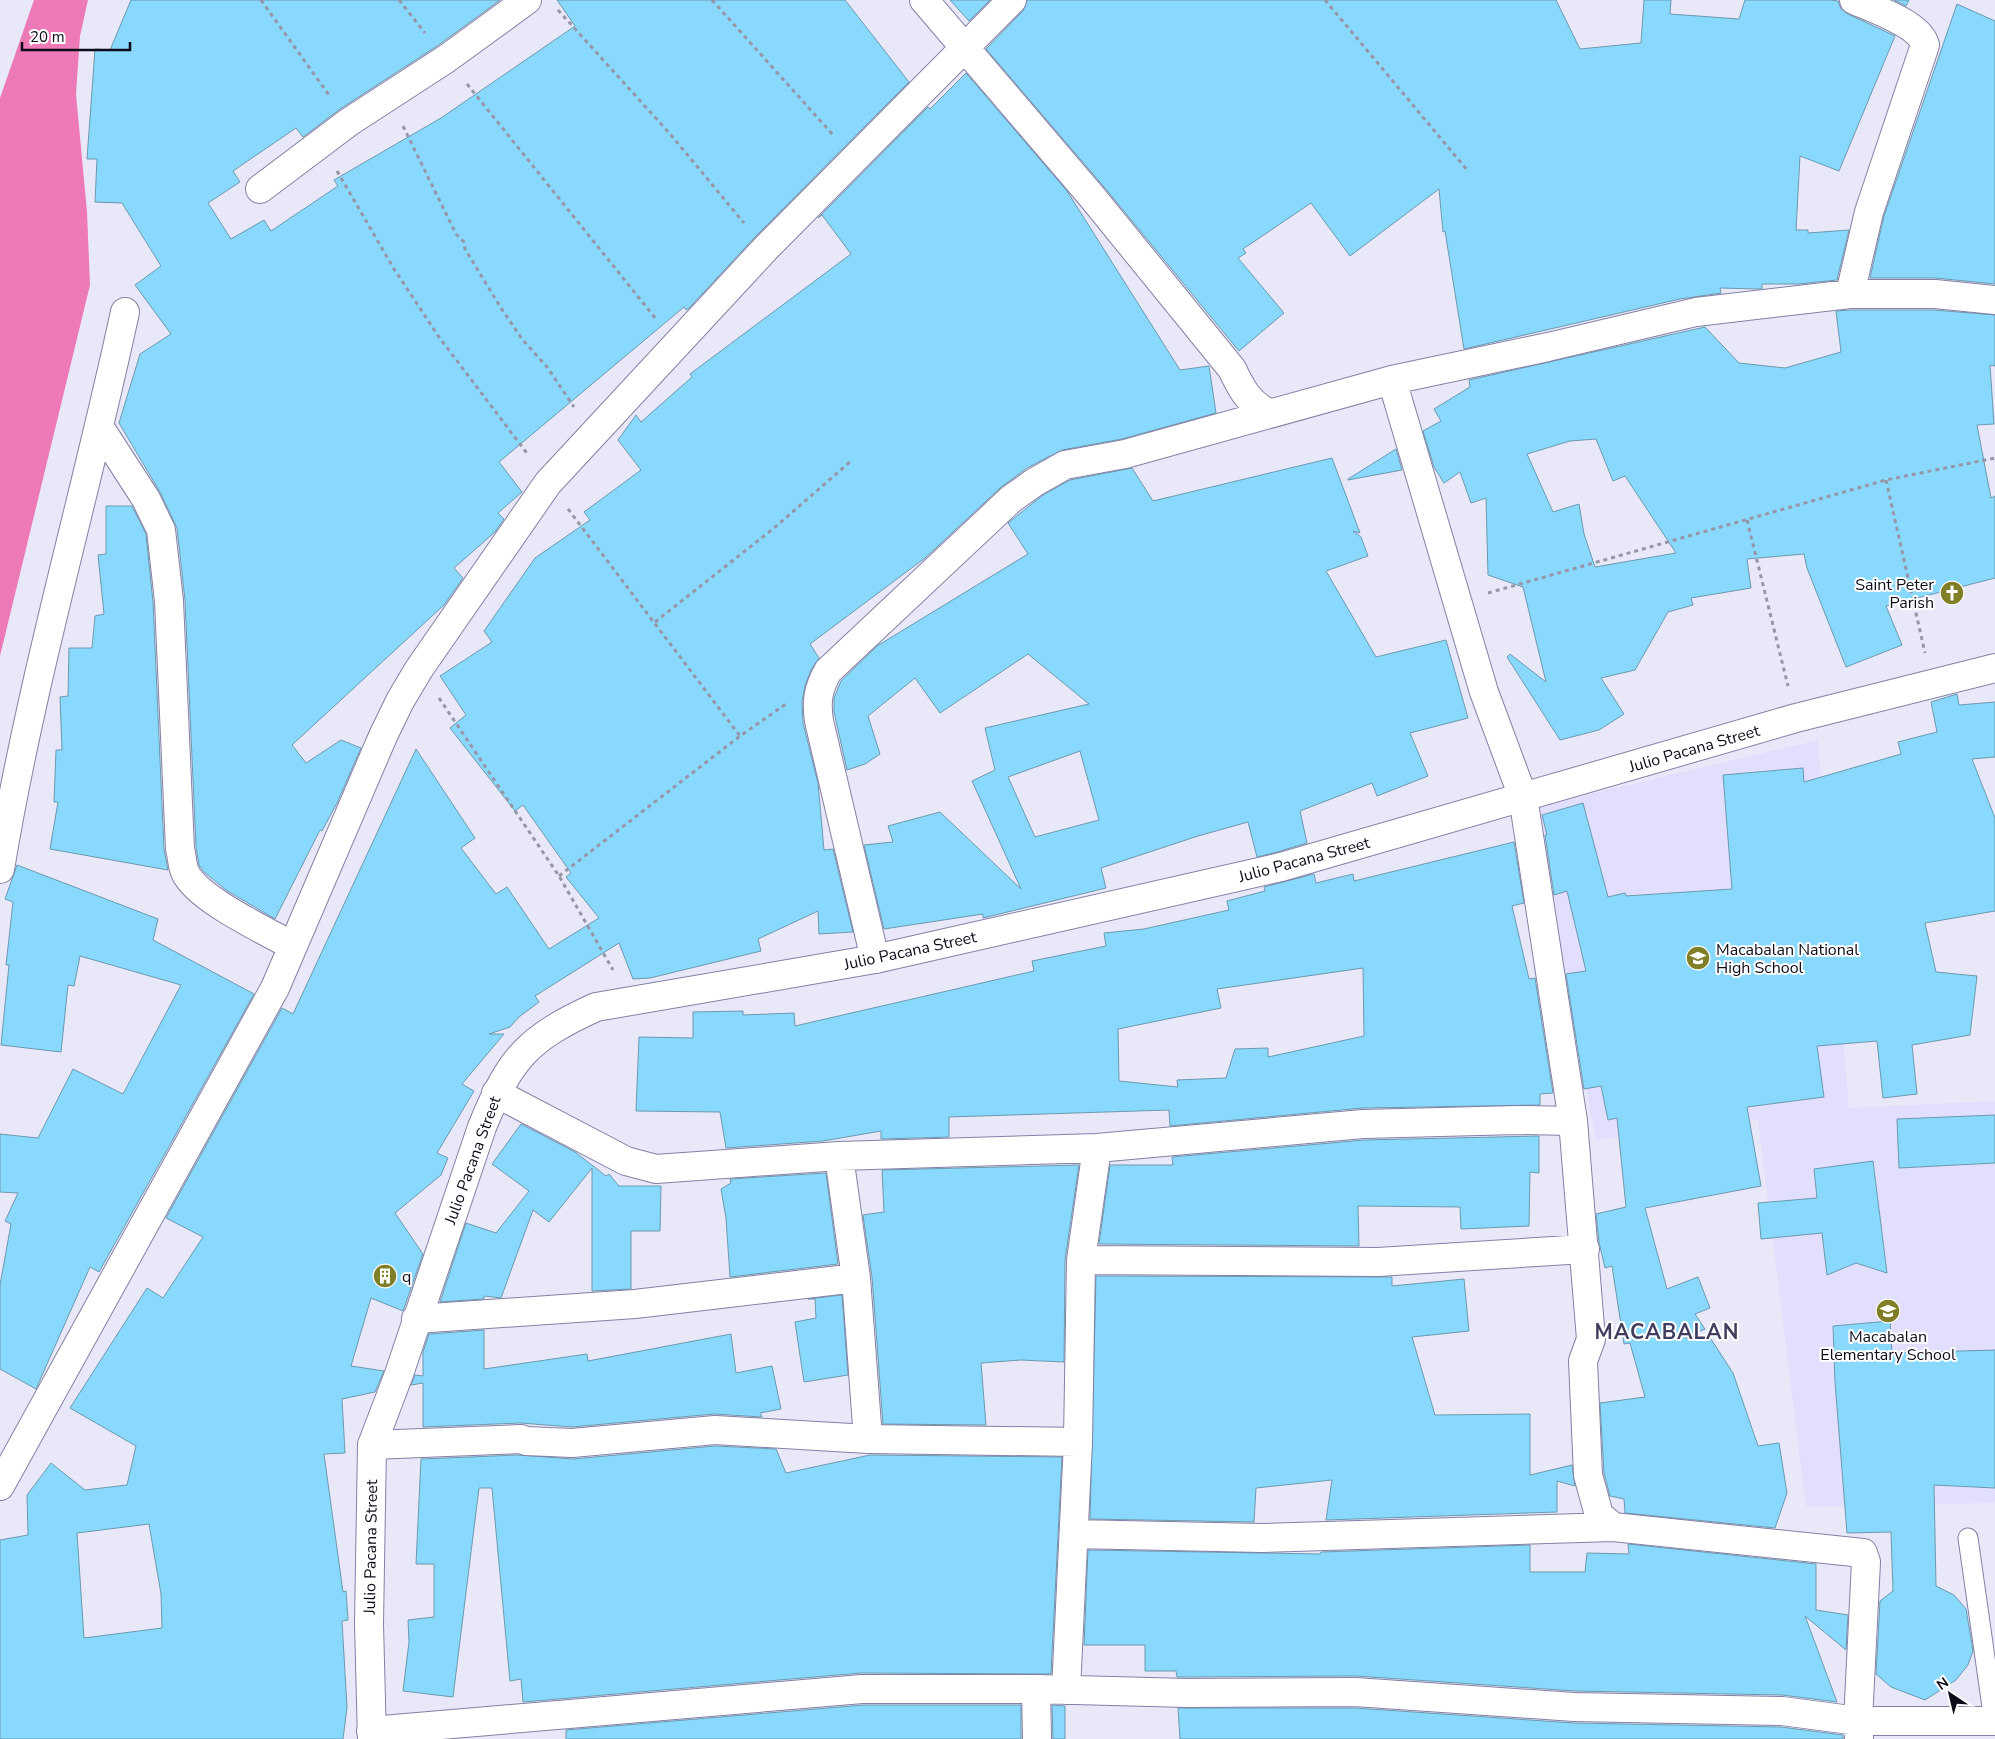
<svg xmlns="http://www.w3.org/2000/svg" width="1995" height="1739" font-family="'Nunito Sans',sans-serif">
  <rect width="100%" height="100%" fill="#e8e8f9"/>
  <path fill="#e1dffd" d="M1818 740 1849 1108 1995 1101V1503L1806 1507 1758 1120 1596 1140 1531 808Z"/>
  <path fill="#ed7ab7" d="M0 0H88L80 36 76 94 87 212 90 285 0 656Z"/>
  <path fill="#e8e8f9" d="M0 0H34L0 98Z"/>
  <path fill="#88d9fd" stroke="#6c99ae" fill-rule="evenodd" d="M131 0H500L437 46 340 109 303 137 296 128 233 171 240 182 208 203 231 239 264 220 271 231 338 186 334 180 441 118 575 26 557 0H845L909 82 755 237 689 308 686 310 684 307 499 462 522 492 498 513 504 519 495 532 454 568 463 578 444 605 292 745 306 763 341 740 361 748 337 803 322 831 320 830 275 919 226 890 204 872 199 865 196 847 185 600 177 528 160 492 119 423 140 354 171 334 135 285 161 266 122 203 95 202 97 159H87L95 49 110 50Z
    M950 0H990L969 21Z
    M1027 0H1556L1580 49 1641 43 1644 0H1671L1670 14 1739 19 1745 0H1831L1838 1 1841 9 1848 14 1895 36 1839 171 1800 156 1796 230H1808V233L1849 230 1837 280 1799 284H1762V289H1759L1720 288 1721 293 1680 299 1464 349 1445 231 1443 232 1439 189 1350 256 1311 203 1243 249 1246 253 1238 258 1284 313 1239 351 1105 188 986 49 1023 11Z
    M1894 0H1909L1906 6Z
    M1957 4 1995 21V284L1935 278H1870L1884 216Z
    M966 73 1067 191 1180 370 1209 366 1216 413 1122 439 1062 450 1027 468 1000 488 925 558 810 644 819 658 811 670 805 686 802 701 803 723 818 783 824 850 833 849 853 932 819 934 818 911 758 939 761 951 650 978 633 979 619 943 535 996 539 1002 519 1017 510 1027 489 1034H504L462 1084 474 1091 437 1153 448 1158 441 1175 395 1213 423 1254 403 1311 371 1298 351 1366 384 1371 375 1392 342 1399 345 1453 324 1454 343 1592 346 1591 348 1620 342 1621 347 1707 343 1739H0V1540L28 1535 27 1495 51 1463 85 1490 127 1485 136 1446 70 1408 147 1288 163 1298 203 1237 166 1218 282 1008 293 1014 416 749 475 838 461 848 496 894 507 887 549 949 599 918 566 877 571 873 523 805 515 811 450 728 466 715 440 676 492 642 484 631 535 558 590 520 584 512 641 470 618 440 636 415 641 422 692 377 690 374 851 254 822 215 818 218 928 107 930 109ZM149 1524 161 1594 162 1628 84 1638 77 1533Z
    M1851 310H1934L1995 315V366L1990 365 1994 424 1977 425 1991 498 1995 496V578L1886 606 1902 645 1846 667 1807 568 1804 554 1747 559 1751 588 1691 598 1693 605 1668 612 1635 670 1601 678 1624 714 1599 730 1560 740 1507 657 1510 654 1546 682 1523 587 1488 575 1486 498 1471 503 1460 472 1444 483 1434 467 1423 431 1441 421 1434 409 1470 387 1469 380 1705 327 1739 363 1785 368 1841 352 1836 311ZM1596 439 1613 481 1625 476 1676 553 1595 567 1584 534 1579 504 1553 512 1527 454 1570 441Z
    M1396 449 1402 470 1348 480V479Z
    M1332 458 1360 533 1353 531 1361 537 1368 556 1326 571 1376 657 1446 640 1468 718 1410 733 1428 776 1377 796 1372 783 1300 811 1307 843 1277 852 1257 857 1248 822 1198 836 1101 868 1106 888 983 918V914L884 929 864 845 893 842 888 826 940 812 1021 889 972 781 995 770 985 728 1089 704 1028 654 940 713 915 678 868 716 880 754 865 764 847 770 834 712V698L841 681 877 646 1028 554 1008 523 1043 495 1070 480 1132 468 1153 501ZM1080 751 1099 820 1035 837 1008 777Z
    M106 506H132L146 534 153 602 164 850 168 870 50 849 58 802H54L56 750H62L60 697 68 696 69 648H92L95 616 104 614 98 555 106 554Z
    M1957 694 1959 705 1995 702V757L1972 759 1995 818V911L1925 923 1936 972 1977 976 1970 1035 1912 1045 1917 1094 1883 1098 1877 1041 1817 1046 1824 1097 1747 1107 1761 1186 1645 1208 1667 1289 1698 1277 1710 1308 1695 1314 1705 1329 1685 1338 1709 1336 1733 1373 1758 1446 1779 1443 1787 1493 1775 1528 1625 1513 1624 1499 1610 1496 1604 1473 1600 1403 1645 1397 1630 1343 1624 1344 1612 1266 1605 1268 1599 1242 1596 1214 1626 1207 1617 1118 1608 1120 1601 1086 1584 1089 1566 974 1586 971 1567 891 1554 895 1545 835H1547L1542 815 1583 803 1608 897 1625 893 1626 896 1732 889 1723 775 1803 768 1804 782 1901 754 1898 742 1937 732 1931 702Z
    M1514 842 1524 903 1512 906 1529 979 1535 978 1553 1093 1540 1094V1105L1363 1108 1170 1126 1169 1110 949 1117V1137L881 1139V1131L823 1141 726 1148 720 1112 636 1111 639 1037 693 1038V1012L743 1011V1015L794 1013 795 1026 1034 971 1032 961 1106 946 1104 933 1144 929 1229 910 1227 901 1265 891 1264 887 1314 874 1316 883 1353 874 1354 881ZM1363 968 1364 1036 1268 1057V1048L1235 1049 1226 1078 1177 1080 1178 1087 1119 1081 1118 1029 1221 1008 1217 989Z
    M17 865 158 919 153 940 254 994 99 1272 90 1267 36 1389 0 1369V1285L11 1224 5 1221 18 1193 0 1192V1134L38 1138 73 1069 123 1094 181 985 80 956 74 986 68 985 61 1052 1 1045 9 965H6L13 902 5 899Z
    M1995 1115V1163L1899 1168 1897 1119Z
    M521 1124 575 1152 606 1176 609 1174 619 1186H661L660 1231H631V1289L592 1291V1168L549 1222 533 1210 501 1298 484 1296V1299L440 1302 466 1223 496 1233 529 1191 492 1164Z
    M1539 1136V1173L1530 1172 1529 1226 1461 1229 1460 1207 1358 1206 1359 1246 1099 1244 1110 1165H1173L1172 1157 1364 1140Z
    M1873 1161 1887 1273 1856 1263 1827 1275 1822 1233 1761 1239 1758 1203 1817 1198 1814 1169Z
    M1079 1165 1065 1260 1064 1362 1021 1360 981 1363 986 1425 883 1424 872 1277 863 1215 884 1212 882 1170Z
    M826 1173 838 1264 730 1277 726 1218 721 1189 731 1183 730 1179Z
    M1096 1276 1392 1277V1286L1464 1279 1469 1331 1412 1337 1435 1415 1530 1414V1475L1572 1465 1575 1486 1557 1481V1512L1326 1520 1332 1480 1256 1488 1254 1522 1090 1519Z
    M842 1295 848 1375 804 1382 795 1322 816 1318 815 1299H808Z
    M1890 1321 1892 1353 1995 1350V1488L1934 1485 1936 1586 1954 1595 1966 1609 1973 1651 1968 1665 1956 1680 1925 1700 1891 1687 1876 1674 1880 1601 1893 1591 1891 1532 1847 1533 1835 1382 1833 1326Z
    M484 1330V1369L587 1354 588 1361 731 1334 736 1373 772 1366 781 1409 760 1413 762 1417 714 1414 572 1427 520 1423 423 1427V1383L411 1385 415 1375 423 1376V1352L429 1334Z
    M715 1446 776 1449 786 1473 870 1455 1062 1457 1051 1674 861 1673 523 1702 521 1679 510 1681 492 1488H479L453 1697 403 1691 409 1642 408 1620 434 1617V1564H416L421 1459 518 1455 573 1459Z
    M1628 1544 1816 1564V1610L1848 1615 1846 1650 1805 1616 1837 1702 1782 1695 1575 1691 1356 1676 1177 1677 1176 1671H1145V1645H1084L1088 1550 1320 1554 1321 1552 1530 1545V1572H1585L1587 1553 1629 1554Z
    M863 1705H1021V1739H566V1730Z
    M1052 1705 1065 1706V1739H1053Z
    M1178 1708H1355L1574 1723 1781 1727 1843 1735V1739H1180Z"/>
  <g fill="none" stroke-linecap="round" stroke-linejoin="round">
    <g stroke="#8380a6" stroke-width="21">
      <path id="service" d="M1968 1538 1994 1721"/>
    </g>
    <g stroke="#8380a6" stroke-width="30">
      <path id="minor" d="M924 0 1093 198 1232 369C1241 388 1249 404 1269 413
        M260 189 349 122 446 59 527 0
        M1850 294 1869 212 1925 45C1920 24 1874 9 1854 0
        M1392 380 1484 692 1523 797 1573 1121 1591 1339 1583 1361 1588 1475 1599 1515 1613 1527 1863 1553 1866 1562 1858 1721 1859 1738
        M100 428 146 499 161 530 169 601 180 849C182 856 182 865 185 872 197 899 266 931 293 946
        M0 869C31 681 85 498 125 312
        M875 959 819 721C816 701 818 689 828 671L1011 499 1035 482 1065 465 1125 454 1392 380 1548 347 1696 312 1850 294H1935L1995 300
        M496 1093 626 1161 656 1169 839 1156
        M1081 1260 1378 1262 1585 1249
        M416 1319 635 1304 856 1278
        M868 1439 856 1278 839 1156 1097 1148 1363 1124 1518 1120 1573 1121
        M372 1445 521 1439 526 1441 572 1443 715 1430 868 1439 1078 1442
        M0 1486 275 988 383 736 400 701 419 669 548 483 766 248 1012 0
        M1074 1534 1262 1538 1613 1527
        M1036 1689 1037 1739
        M1066 1690 1078 1442 1081 1260 1097 1148
        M371 1731 862 1689H1036L1188 1693 1355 1692 1574 1707 1782 1711 1858 1721H1995"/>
    </g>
    <g stroke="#8380a6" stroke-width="30">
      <path id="tertiary" d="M372 1739 369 1624 372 1445 399 1374 482 1127C510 1058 528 1038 596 1007L875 959 1281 867 1796 718 1995 668"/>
    </g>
    <path stroke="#9696a6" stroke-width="3" stroke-dasharray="4 4" stroke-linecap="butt" d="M261 0 329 95
      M399 0 425 33
      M712 0 834 136
      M1325 0 1468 171
      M558 10 671 135 744 223
      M467 84 656 319
      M403 126 456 234 464 242 465 249 501 308 522 339 547 367 574 407
      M337 171 394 269 439 337 529 456
      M1886 480 1925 653
      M568 509 740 736
      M1747 520 1788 686
      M1488 593 1886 480 1995 458
      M655 622 774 528 851 461
      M439 698 559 876 613 970
      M559 876 740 736 786 704"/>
    <use href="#service" stroke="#fff" stroke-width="19"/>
    <use href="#minor" stroke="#fff" stroke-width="28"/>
    <use href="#tertiary" stroke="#fff" stroke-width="28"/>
  </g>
  <defs>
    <g id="church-disc" transform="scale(1.25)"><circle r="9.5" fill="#807f27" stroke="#fff"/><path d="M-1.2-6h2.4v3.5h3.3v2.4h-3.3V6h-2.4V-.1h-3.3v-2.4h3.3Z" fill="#fff"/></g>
    <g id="school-disc" transform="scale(1.25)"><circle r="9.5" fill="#807f27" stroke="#fff"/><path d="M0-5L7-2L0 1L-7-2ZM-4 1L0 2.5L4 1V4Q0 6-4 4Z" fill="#fff"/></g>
    <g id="building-disc" transform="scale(1.25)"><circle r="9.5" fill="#807f27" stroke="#fff"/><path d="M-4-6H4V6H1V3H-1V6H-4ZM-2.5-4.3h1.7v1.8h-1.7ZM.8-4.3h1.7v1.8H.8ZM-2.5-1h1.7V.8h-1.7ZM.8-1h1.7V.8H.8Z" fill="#fff"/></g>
  </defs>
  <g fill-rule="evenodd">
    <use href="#church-disc" x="1952" y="593"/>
    <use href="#school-disc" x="1698" y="958"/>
    <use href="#building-disc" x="385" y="1276"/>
    <use href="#school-disc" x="1888" y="1311"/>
  </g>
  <g text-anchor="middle" stroke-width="4" stroke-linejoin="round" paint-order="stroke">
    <g font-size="16" fill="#0c0b19" stroke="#fff" text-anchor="start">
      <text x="1934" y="590" text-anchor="end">Saint Peter<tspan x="1934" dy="18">Parish</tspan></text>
      <text x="1716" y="955">Macabalan National<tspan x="1716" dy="18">High School</tspan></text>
      <text x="402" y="1282">q</text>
      <text x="1888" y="1342" text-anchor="middle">Macabalan<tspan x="1888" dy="18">Elementary School</tspan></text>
    </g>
    <g font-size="16" fill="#0c0b19" stroke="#fff">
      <text transform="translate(1694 748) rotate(-16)" y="6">Julio Pacana Street</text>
      <text transform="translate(1304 859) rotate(-15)" y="6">Julio Pacana Street</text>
      <text transform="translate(910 950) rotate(-12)" y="6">Julio Pacana Street</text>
      <text transform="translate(472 1160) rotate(-70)" y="6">Julio Pacana Street</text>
      <text transform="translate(370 1547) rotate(-89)" y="6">Julio Pacana Street</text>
    </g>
    <g font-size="21" font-weight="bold" letter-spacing="1" fill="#413d5f" stroke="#fff">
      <text x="1667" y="1339">MACABALAN</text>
    </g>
  </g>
  <g transform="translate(1950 1694) rotate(325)" stroke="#ffffff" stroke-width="4" paint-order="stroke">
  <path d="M0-4L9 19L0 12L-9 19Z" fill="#0c0b19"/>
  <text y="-8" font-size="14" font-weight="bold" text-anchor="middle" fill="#0c0b19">N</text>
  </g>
  <path d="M22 42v8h108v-8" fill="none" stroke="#0c0b19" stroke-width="2.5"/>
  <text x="30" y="42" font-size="15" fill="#0c0b19" stroke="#ffffff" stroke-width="4" paint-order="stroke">20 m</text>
</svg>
